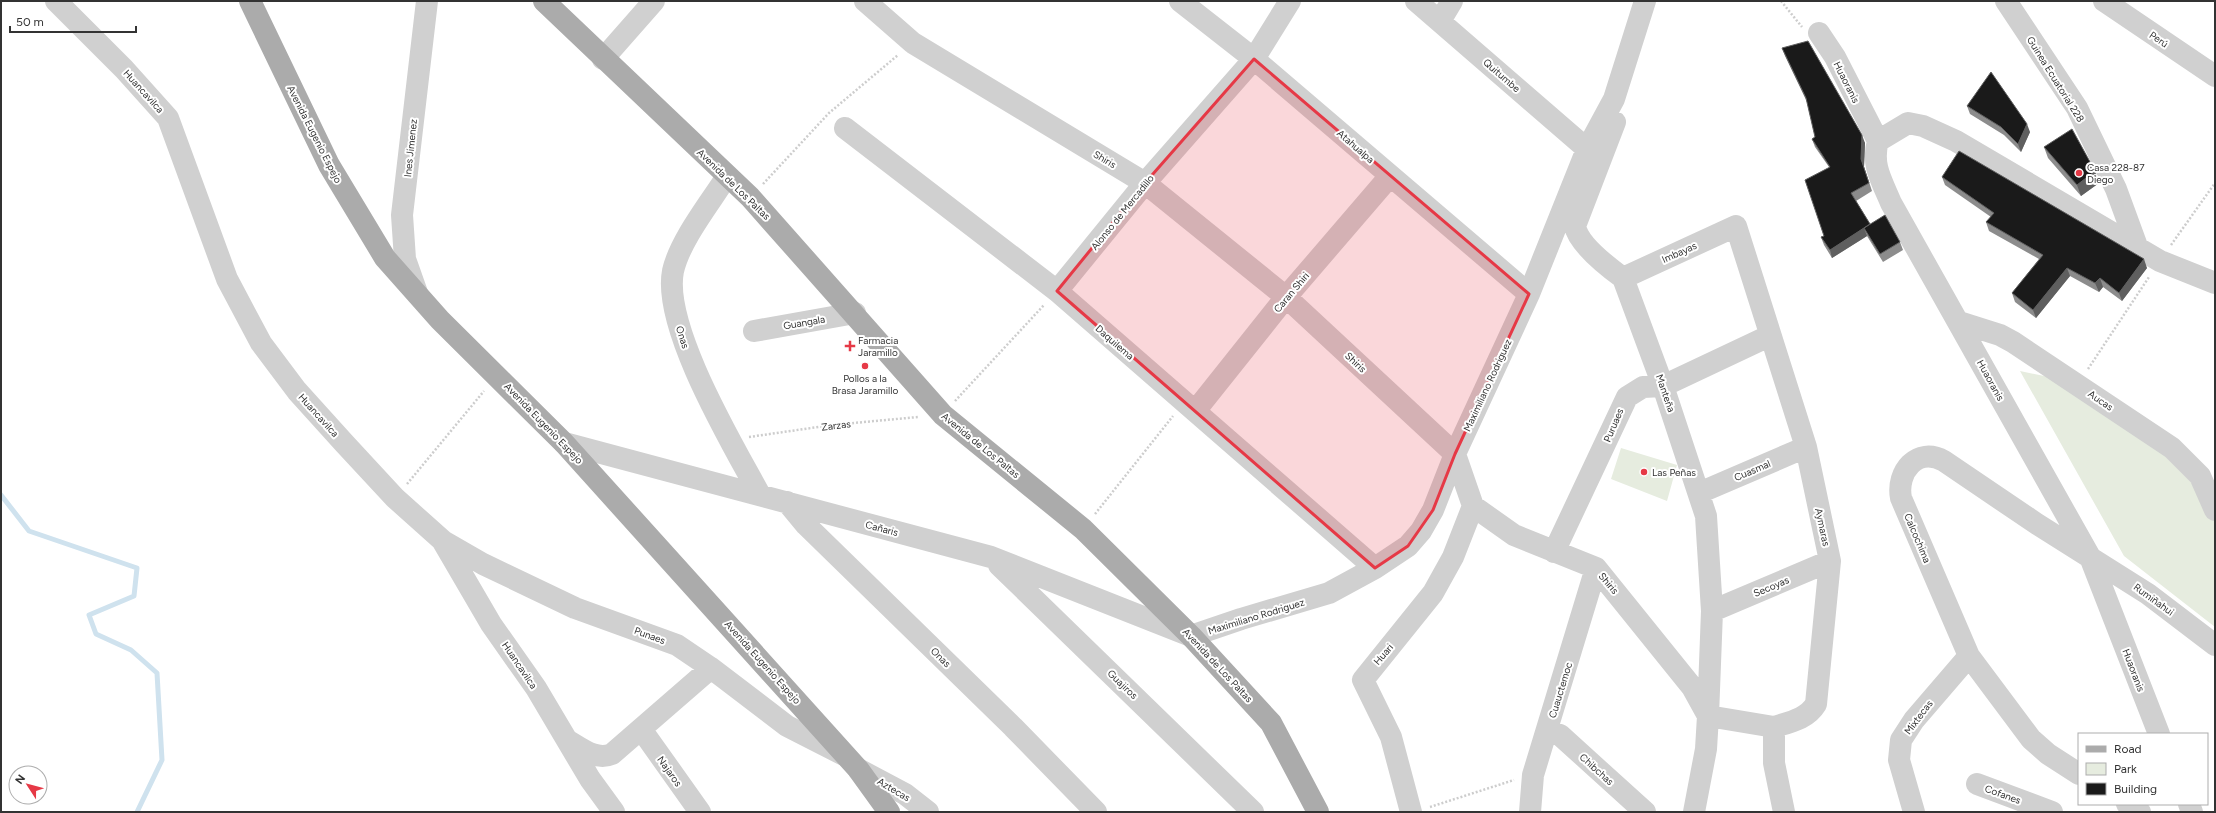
<svg xmlns="http://www.w3.org/2000/svg" width="2216" height="813" font-family="Figtree,sans-serif">
  <rect width="100%" height="100%" fill="#fff"/>
  <path fill="#e6ecdf" d="M2020 371 2049 377 2195 474 2215 515V627L2124 556Z
    M1621 448 1677 465 1667 501 1611 479Z"/>
  <g fill="none" stroke-linecap="round" stroke-linejoin="round">
    <path stroke="#cfe2ee" stroke-width="5" d="M1 495 29 531 137 568 134 596 89 615 96 634 131 650 157 673 162 760 137 812"/>
    <path stroke="#cdcdcd" stroke-width="2.5" stroke-dasharray="2 2" stroke-linecap="butt" d="M1781 1 1802 27
      M763 184 829 113 898 55
      M2171 245 2215 183
      M2088 369 2149 277
      M955 401 1044 305
      M749 437 832 425 918 417
      M407 484 484 391
      M1095 514 1173 416
      M1430 807 1514 780"/>
    <path stroke="#d0d0d0" stroke-width="22" d="M56 1 124 69 168 118 227 279 261 343 297 391 344 443 395 498 442 540 491 624 536 688 590 779 614 812
      M865 1 913 43 1145 183 1286 297 1455 454 1473 506 1514 535 1596 568 1692 687 1708 716
      M1180 1 1254 59 1529 294
      M1416 1 1587 149
      M2006 1 2077 108 2116 189 2138 249
      M2104 1 2215 76
      M1440 21 1452 1
      M1819 33 1835 57 1878 141C1871 165 1882 181 1891 203L2090 557 2159 734
      M603 59 654 1
      M1615 122 1575 226C1578 244 1608 267 1623 278L1663 386 1706 516 1712 611 1708 716 1706 749 1694 812
      M845 128 1057 291 1375 568
      M1878 141 1908 123 1923 126 1956 141 2160 261 2215 283
      M727 176C710 203 680 240 673 271 662 327 733 445 760 495
      M1623 278 1736 226 1806 447 1830 561 1816 704C1807 719 1790 722 1774 727V763L1784 812
      M1057 291 1145 183 1254 59 1290 1
      M417 293 405 259 402 215 427 1
      M1959 322 2000 335 2013 342 2172 448 2200 476 2215 510
      M754 331 855 313
      M1196 410 1286 297 1390 176
      M564 443 991 557 1191 636 1241 619 1329 593 1375 568 1408 546 1421 531 1433 510 1455 454 1529 294 1587 149 1614 99 1645 1
      M1699 493 1806 447
      M787 502 806 525 1013 727 1096 812
      M443 541 483 564 575 608 677 645 711 668 787 726 844 755
      M1554 552 1627 397 1643 387 1663 386 1769 336
      M999 565 1253 812
      M1712 611 1830 561
      M1708 716 1774 727
      M641 729 700 812
      M1547 731 1560 735 1645 812
      M567 740C581 748 596 761 612 754L711 668
      M858 769 905 794 928 812
      M2079 774 2048 754 2031 739 1969 656 1901 498C1896 472 1917 446 1944 461L2037 524 2148 594 2215 645
      M1977 784 2052 812
      M2127 804 2140 812
      M2189 804 2192 812
      M1411 812 1391 737 1363 680 1433 593 1453 557 1473 506
      M1530 812 1533 775 1596 568
      M1914 812 1899 760 1901 740 1914 720 1969 656"/>
    <path stroke="#ababab" stroke-width="22" d="M250 1 329 165 385 258 440 320 564 443 858 769 889 812
      M544 1 750 197 943 415 1083 529 1191 636 1271 723 1318 812"/>
  </g>
  <path fill="#8c8c8c" d="M1782 48 1865 143 1864 167 1872 191 1856 201 1870 224 1900 242 1903 250 1883 262 1867 236 1832 258 1824 245 1821 237 1824 236 1829 167 1815 147 1812 139 1815 137 1807 102 1785 56Z
    M1967 106 2030 132 2021 152 2004 135 1970 114Z
    M2044 147 2099 183 2081 196 2048 158Z
    M1942 177 2147 268 2122 301 2103 287 2099 292 2070 276 2036 318 2015 302 2012 293 2039 259 1989 231 1986 222 1991 217 1945 185Z"/>
  <path fill="#5f5f5f" d="M2027 124 2030 132 2021 152 2018 144Z
    M1862 135 1865 143 1864 167 1872 191 1861 159Z
    M2095 171 2099 183 2081 196 2077 185Z
    M1864 228 1867 236 1832 258 1830 250Z
    M2144 259 2147 268 2122 301 2119 293Z
    M2067 268 2070 276 2036 318 2033 310Z
    M2100 278 2103 287 2099 292 2095 283Z"/>
  <path fill="#1a1a1a" stroke="#5f5f5f" d="M1808 41 1862 135 1861 159 1869 183 1851 193 1870 224 1830 250 1821 237 1824 236 1805 180 1830 167 1812 139 1815 137 1806 98 1782 48Z
    M1991 72 2027 124 2018 144 2001 127 1967 106Z
    M2072 129 2095 171 2077 185 2044 147Z
    M1959 151 2144 259 2119 293 2100 278 2095 283 2067 268 2033 310 2012 293 2043 255 1986 222 1994 213 1942 177Z
    M1885 215 1900 242 1880 254 1864 228Z"/>
  <path fill="#e63946" fill-opacity="0.2" stroke="#e63946" stroke-width="3" stroke-linejoin="round" d="M1254 59 1529 294 1455 454 1433 510 1408 546 1375 568 1057 291 1145 183Z"/>
  <g fill="#e63946" stroke="#fff" stroke-width="1.5">
    <circle cx="2079" cy="173" r="4"/>
    <path d="M848 340h4v4h4v4h-4v4h-4v-4h-4v-4h4z"/>
    <circle cx="865" cy="366" r="4"/>
    <circle cx="1644" cy="472" r="4"/>
  </g>
  <g text-anchor="middle" stroke-width="4" stroke-linejoin="round" paint-order="stroke">
    <g font-size="10" fill="#333" stroke="#fff">
      <text transform="translate(2159 39) rotate(34)" y="4">Perú</text>
      <text transform="translate(1502 75) rotate(41)" y="4">Quitumbe</text>
      <text transform="translate(2056 79) rotate(58)" y="4">Guinea Ecuatorial 228</text>
      <text transform="translate(1847 82) rotate(63)" y="4">Huaoranis</text>
      <text transform="translate(144 91) rotate(48)" y="4">Huancavilca</text>
      <text transform="translate(315 134) rotate(63)" y="4">Avenida Eugenio Espejo</text>
      <text transform="translate(1356 146) rotate(41)" y="4">Atahualpa</text>
      <text transform="translate(410 148) rotate(-84)" y="4">Ines Jimenez</text>
      <text transform="translate(1105 159) rotate(31)" y="4">Shiris</text>
      <text transform="translate(734 184) rotate(44)" y="4">Avenida de Los Paltas</text>
      <text transform="translate(1122 212) rotate(-51)" y="4">Alonso de Mercadillo</text>
      <text transform="translate(1679 252) rotate(-24)" y="4">Imbayas</text>
      <text transform="translate(1291 292) rotate(-50)" y="4">Caran Shiri</text>
      <text transform="translate(804 322) rotate(-10)" y="4">Guangala</text>
      <text transform="translate(683 337) rotate(72)" y="4">Onas</text>
      <text transform="translate(1115 342) rotate(41)" y="4">Daquilema</text>
      <text transform="translate(1356 362) rotate(43)" y="4">Shiris</text>
      <text transform="translate(1991 380) rotate(61)" y="4">Huaoranis</text>
      <text transform="translate(1487 385) rotate(-65)" y="4">Maximiliano Rodriguez</text>
      <text transform="translate(1666 393) rotate(71)" y="4">Manteña</text>
      <text transform="translate(2101 400) rotate(34)" y="4">Aucas</text>
      <text transform="translate(319 415) rotate(48)" y="4">Huancavilca</text>
      <text transform="translate(544 423) rotate(46)" y="4">Avenida Eugenio Espejo</text>
      <text transform="translate(836 425) rotate(-7)" y="4">Zarzas</text>
      <text transform="translate(1613 425) rotate(-67)" y="4">Puruaes</text>
      <text transform="translate(981 445) rotate(39)" y="4">Avenida de Los Paltas</text>
      <text transform="translate(1752 470) rotate(-23)" y="4">Cuasmal</text>
      <text transform="translate(1823 527) rotate(78)" y="4">Aymaras</text>
      <text transform="translate(882 528) rotate(15)" y="4">Cañaris</text>
      <text transform="translate(1918 538) rotate(67)" y="4">Calcochima</text>
      <text transform="translate(1609 583) rotate(50)" y="4">Shiris</text>
      <text transform="translate(1771 586) rotate(-23)" y="4">Secoyas</text>
      <text transform="translate(2154 599) rotate(36)" y="4">Rumiñahui</text>
      <text transform="translate(1256 616) rotate(-17)" y="4">Maximiliano Rodriguez</text>
      <text transform="translate(650 635) rotate(20)" y="4">Punaes</text>
      <text transform="translate(1383 654) rotate(-49)" y="4">Huari</text>
      <text transform="translate(941 657) rotate(44)" y="4">Onas</text>
      <text transform="translate(763 662) rotate(48)" y="4">Avenida Eugenio Espejo</text>
      <text transform="translate(520 665) rotate(56)" y="4">Huancavilca</text>
      <text transform="translate(1218 665) rotate(47)" y="4">Avenida de Los Paltas</text>
      <text transform="translate(2134 670) rotate(69)" y="4">Huaoranis</text>
      <text transform="translate(1123 684) rotate(44)" y="4">Guajiros</text>
      <text transform="translate(1560 690) rotate(-73)" y="4">Cuauctemoc</text>
      <text transform="translate(1918 717) rotate(-53)" y="4">Mixtecas</text>
      <text transform="translate(1597 769) rotate(42)" y="4">Chibchas</text>
      <text transform="translate(670 771) rotate(55)" y="4">Najaros</text>
      <text transform="translate(894 789) rotate(31)" y="4">Aztecas</text>
      <text transform="translate(2003 794) rotate(20)" y="4">Cofanes</text>
    </g>
    <g font-size="10" fill="#333" stroke="#fff" text-anchor="start">
      <text x="2087" y="171">Casa 228-87<tspan x="2087" dy="12">Diego</tspan></text>
      <text x="858" y="344">Farmacia<tspan x="858" dy="12">Jaramillo</tspan></text>
      <text x="865" y="382" text-anchor="middle">Pollos a la<tspan x="865" dy="12">Brasa Jaramillo</tspan></text>
      <text x="1652" y="476">Las Peñas</text>
    </g>
  </g>
  <rect width="2216" height="813" fill="none" stroke="#333333" stroke-width="4"/>
  <rect x="2078" y="733" width="130" height="72" fill="#ffffff" stroke="#adadad"/>
  <rect x="2086" y="746" width="20" height="6" fill="#ababab" stroke="#adadad"/>
  <text x="2114" y="753" font-size="12" fill="#333333">Road</text>
  <rect x="2086" y="763" width="20" height="12" fill="#e6ecdf" stroke="#adadad"/>
  <text x="2114" y="773" font-size="12" fill="#333333">Park</text>
  <rect x="2086" y="783" width="20" height="12" fill="#1a1a1a" stroke="#adadad"/>
  <text x="2114" y="793" font-size="12" fill="#333333">Building</text>
  <g transform="translate(28 785) rotate(306)"><circle r="19" fill="#ffffff" stroke="#adadad"/>
  <path d="M0-3L7 15L0 10L-7 15Z" fill="#e63946"/>
  <text y="-6" font-size="11" font-weight="bold" text-anchor="middle" fill="#333333">N</text>
  </g>
  <path d="M10 26v6h126v-6" fill="none" stroke="#333333" stroke-width="2"/>
  <text x="16" y="26" font-size="12" fill="#333333" stroke="#ffffff" stroke-width="3" paint-order="stroke">50 m</text>
</svg>
